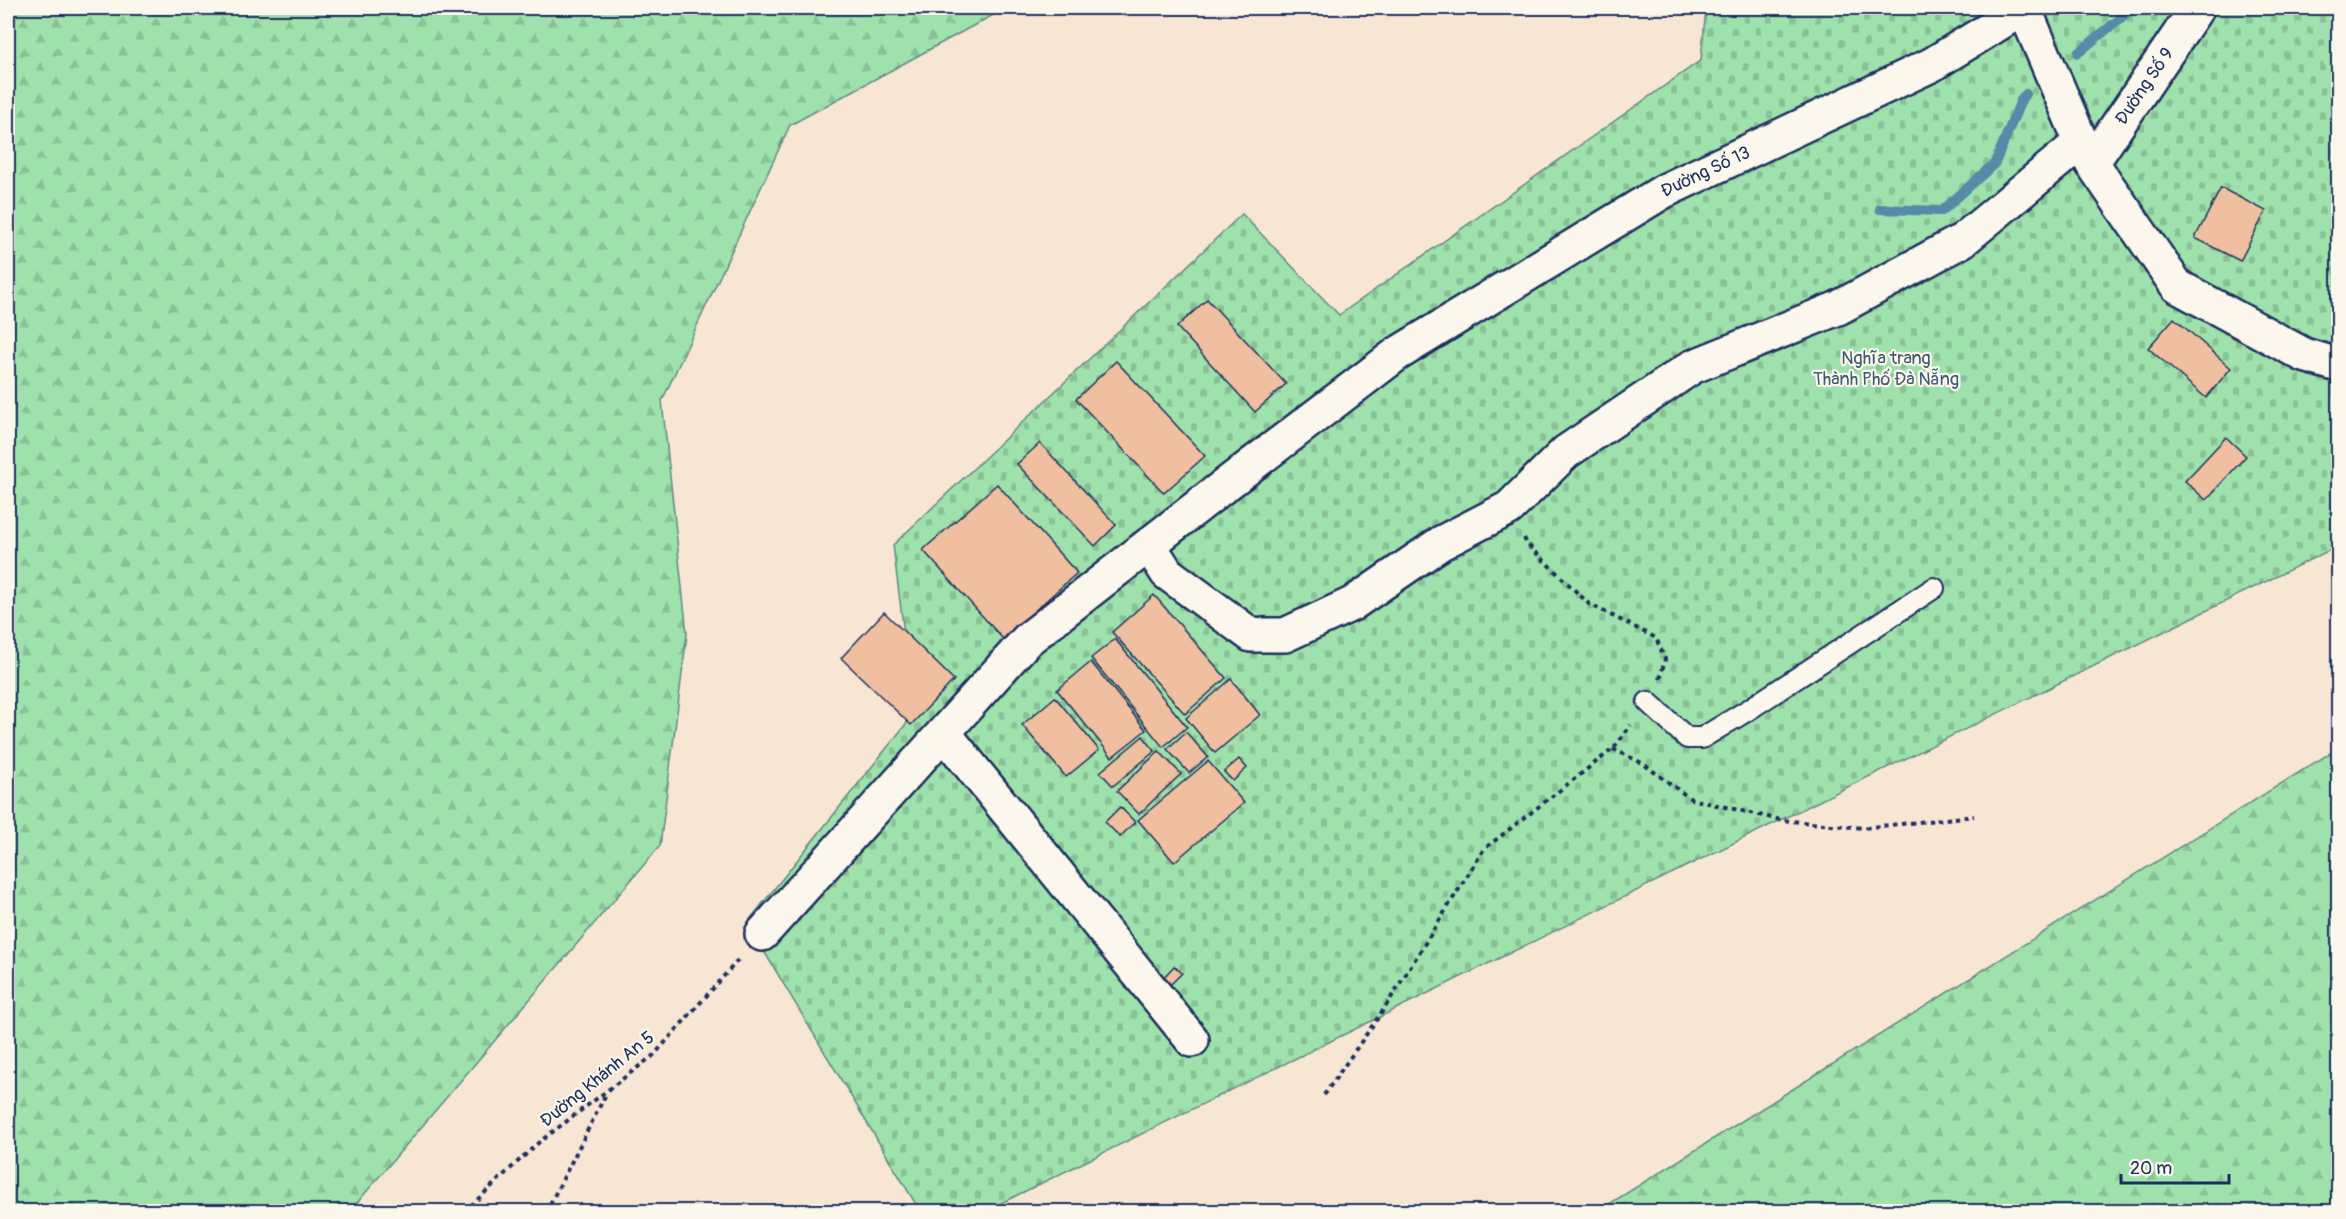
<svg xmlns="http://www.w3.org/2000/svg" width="2346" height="1219" font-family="Pangolin,sans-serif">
  <defs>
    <pattern id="forest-firs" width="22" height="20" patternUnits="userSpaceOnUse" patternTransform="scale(1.5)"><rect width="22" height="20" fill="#9fe1ac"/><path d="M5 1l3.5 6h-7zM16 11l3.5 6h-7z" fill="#88c196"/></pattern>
    <pattern id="cemetery-stones" width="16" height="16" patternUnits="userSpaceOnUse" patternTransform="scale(1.5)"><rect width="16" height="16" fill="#9fe1ac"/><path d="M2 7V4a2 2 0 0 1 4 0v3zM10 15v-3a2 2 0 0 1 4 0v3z" fill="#88c196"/></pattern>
  </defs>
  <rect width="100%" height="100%" fill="#f8e6d5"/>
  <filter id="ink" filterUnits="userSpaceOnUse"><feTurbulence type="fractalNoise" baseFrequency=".0167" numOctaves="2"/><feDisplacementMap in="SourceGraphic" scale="12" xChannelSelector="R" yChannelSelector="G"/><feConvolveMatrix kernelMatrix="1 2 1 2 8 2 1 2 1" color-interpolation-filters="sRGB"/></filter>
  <g filter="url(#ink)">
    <path fill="url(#forest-firs)" stroke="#5d8885" stroke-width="1.5" d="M8 8H1006L790 125 662 401 687 634 660 846 350 1211H8Z
      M2338 748V1211H1598Z"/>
    <path fill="url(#cemetery-stones)" stroke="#5d8885" stroke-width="1.5" d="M1706 8H2338V546L985 1211H920L747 923 914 714 893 545 1242 214 1339 315 1701 60Z"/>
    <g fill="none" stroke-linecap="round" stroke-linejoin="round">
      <path stroke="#558ba8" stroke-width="10" d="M2078 53 2133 8
        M1880 209 1942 211 1995 163 2022 98 2026 94"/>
    </g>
    <path fill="#f0bfa0" stroke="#1b2f5e" stroke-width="1.5" d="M2221 188 2266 211 2240 261 2195 238Z
      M1207 299 1286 384 1255 412 1177 327Z
      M2174 318 2231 368 2206 398 2148 348Z
      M1116 361 1205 456 1164 493 1076 399Z
      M2226 437 2246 456 2206 500 2185 481Z
      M1040 443 1116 525 1095 546 1017 464Z
      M997 484 1077 573 1003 639 923 550Z
      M1154 595 1226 678 1185 714 1112 632Z
      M884 612 954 680 911 725 841 658Z
      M1115 639 1187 727 1163 747 1091 658Z
      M1091 662 1146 730 1112 757 1057 690Z
      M1231 679 1260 715 1215 753 1186 718Z
      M1055 697 1099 750 1066 777 1022 725Z
      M1186 732 1208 757 1189 773 1167 749Z
      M1143 736 1155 751 1113 786 1100 772Z
      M1159 751 1181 774 1139 814 1117 791Z
      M1239 759 1247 768 1233 781 1224 772Z
      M1208 761 1244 803 1174 862 1138 820Z
      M1120 807 1135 822 1120 837 1105 822Z
      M1174 966 1182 973 1169 986 1162 979Z"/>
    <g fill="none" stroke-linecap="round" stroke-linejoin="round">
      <g stroke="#1b2f5e" stroke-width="24">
        <path id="service" d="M1648 702 1687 738H1702L1748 710 1934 588"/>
      </g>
      <g stroke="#1b2f5e" stroke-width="38">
        <g id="minor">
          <path d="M2024 8 2081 142 2092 163 2177 286 2304 355 2338 365"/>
          <path id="s1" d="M2092 163 2197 8"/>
          <path d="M1149 545 1167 573 1251 635H1285L1352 604 1441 543 1509 508 1566 452 1692 367 1838 308 1963 240 2081 142"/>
          <path d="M944 733 1192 1040"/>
          <path id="s2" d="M762 934 1027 640 1220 489 1397 354 1664 191 1931 65 2024 8"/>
        </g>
      </g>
      <path stroke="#1b2f5e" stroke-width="4" stroke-dasharray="4.5 4.5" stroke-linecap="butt" d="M1524 538 1527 544 1589 604 1656 638 1665 659 1660 679
        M1613 749 1642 763 1691 799 1781 820 1863 828 1974 816
        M1324 1095 1384 1009 1484 849 1613 749 1631 725
        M464 1212 538 1143 654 1055 739 959
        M546 1212 607 1092"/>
      <use href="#service" stroke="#fbf7ec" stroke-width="20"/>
      <use href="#minor" stroke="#fbf7ec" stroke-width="33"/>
    </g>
  </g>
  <g text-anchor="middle" stroke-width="4.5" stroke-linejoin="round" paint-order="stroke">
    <g font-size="18" fill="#1b2f5e" stroke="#fbf7ec">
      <text dy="6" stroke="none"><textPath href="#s1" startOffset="93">Đường Số 9</textPath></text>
      <text dy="6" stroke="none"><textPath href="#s2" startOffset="1222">Đường Số 13</textPath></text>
      <text transform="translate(597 1079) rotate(-39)" y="6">Đường Khánh An 5</text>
    </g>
    <g font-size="18" fill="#3c5c72" stroke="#fbf7ec">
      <text x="1886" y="364">Nghĩa trang<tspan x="1886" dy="21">Thành Phố Đà Nẵng</tspan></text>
    </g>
  </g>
  <rect width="2346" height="1219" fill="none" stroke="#fbf7ec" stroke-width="30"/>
  <rect x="15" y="15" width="2316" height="1189" fill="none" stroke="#1b2f5e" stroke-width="2" filter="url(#ink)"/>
  <path d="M2121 1174v9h108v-9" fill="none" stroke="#1b2f5e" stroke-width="3"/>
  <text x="2130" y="1174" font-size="18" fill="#1b2f5e" stroke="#fbf7ec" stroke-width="4.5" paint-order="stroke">20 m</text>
</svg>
